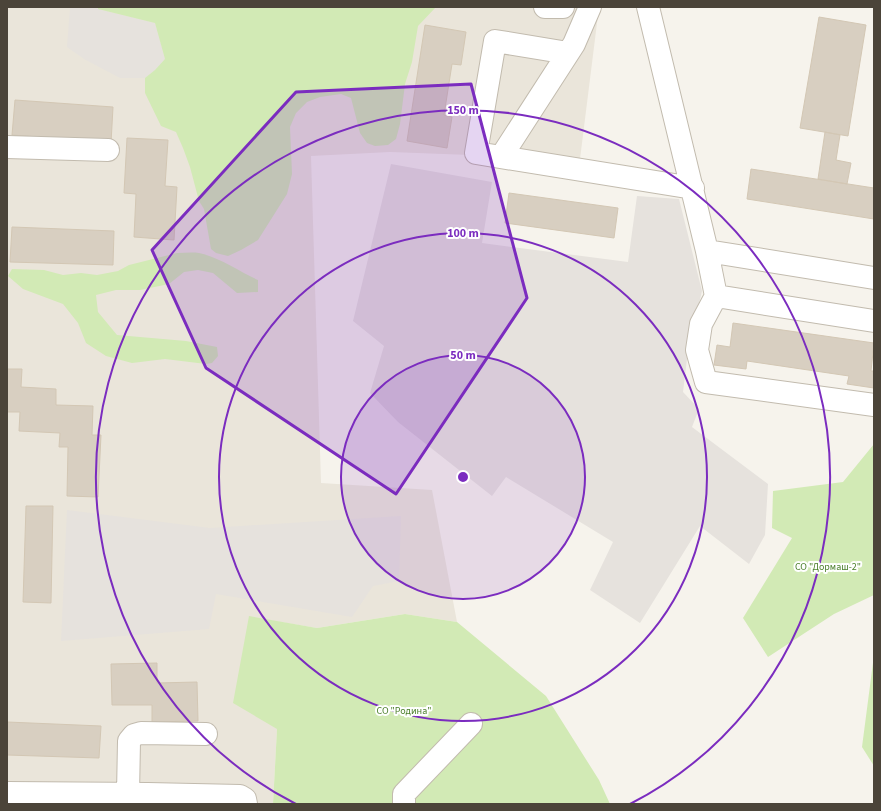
<svg xmlns="http://www.w3.org/2000/svg" width="881" height="811" font-family="'Source Sans 3',sans-serif">
  <rect width="100%" height="100%" fill="#f6f3ec"/>
  <path fill="#eae5da" d="M7 7H599L580 159 390 152 311 156 321 483 432 490 457 622 405 614 317 628 249 617 277 729 273 804H7Z"/>
  <path fill="#e6e2dd" d="M70 7H98V9L155 23 165 59 155 70 145 78H120L84 59 67 47Z
    M391 164 492 182 482 243 628 262 637 196 679 199 702 291 688 351 683 392 699 409 692 427 768 484 765 535 749 564 700 526 640 623 590 590 613 542 506 477 492 496 398 422 370 393 384 346 353 321Z
    M67 510 210 528 401 516 399 581 373 586 352 617 216 594 209 629 61 641Z"/>
  <path fill="#d2eab5" d="M98 7H436L418 26 412 62 405 84 400 124 396 139 388 145 375 146 367 143 360 133 351 98 341 94 320 97 307 102 296 113 290 127 292 174 287 194 258 240 241 250 228 256 216 253 211 249 204 209 199 201 190 167 183 148 176 132 161 126 145 93V78L155 70 165 59 155 23 98 9Z
    M177 253C184 253 192 252 199 253 219 257 240 272 258 280V292L237 293 213 273 198 270 184 272 169 284 140 290H116L96 295 98 312 117 335 186 341 217 347 218 356 212 363 206 364 165 359 132 363 106 356 86 343 78 323 63 304 23 289 8 276 12 269 44 270 63 275 81 273 97 275 118 271 129 265Z
    M874 444V595L834 614 768 657 743 618 792 538 772 528 773 491 843 482Z
    M405 614 457 622 546 696 599 780 610 804H273L277 729 233 703 249 616 317 628Z
    M874 655V766L862 747Z"/>
  <path fill="#d8cfc1" stroke="#d3c7b4" d="M819 17 866 25 848 136 800 128Z
    M425 25 466 32 461 65 452 64 444 115 452 117 447 148 407 141Z
    M15 100 113 107 111 143 12 135Z
    M825 132 840 135 836 160 851 163 847 184 818 179Z
    M127 138 168 140 165 186 177 187 174 240 134 237 136 194 124 193Z
    M751 169 874 188V219L747 199Z
    M509 193 618 208 614 238 505 223Z
    M12 227 114 231 113 265 10 262Z
    M733 323 874 343 871 371H874V388L847 384 849 376 747 361 746 369 714 365 717 345 730 347Z
    M7 369H22L21 387 56 389V405L93 406 92 435H101L98 497 67 496 68 447H59L60 433 19 431 20 412H7Z
    M26 506H53L51 603 23 602Z
    M157 663V683L197 682 198 721 152 722V705H112L111 664Z
    M7 722 101 726 99 758 7 755Z"/>
  <g fill="none" stroke-linecap="round" stroke-linejoin="round">
    <g stroke="#c2bbae" stroke-width="24">
      <path id="minor" d="M545 7H563
        M648 7 707 251 874 278
        M568 53 495 41 476 153 693 188
        M7 147 108 150
        M501 157 574 44 590 7
        M707 251 716 296 701 324 697 350 706 382 874 405
        M716 296 874 321
        M7 793 148 794 240 796 245 799 246 804
        M128 794 129 741 134 735 141 733 206 734
        M404 804V794L471 724"/>
    </g>
    <use href="#minor" stroke="#fff" stroke-width="22"/>
  </g>
  <path fill="#7b2cbf" fill-opacity="0.2" stroke="#7b2cbf" stroke-width="3" stroke-linejoin="round" d="M471 84 527 298 396 494 206 368 152 250 296 92Z"/>
  <circle cx="463" cy="477" r="122" fill="#7b2cbf" fill-opacity=".12"/>
  <g fill="none" stroke="#7b2cbf" stroke-width="2">
    <circle cx="463" cy="477" r="122"/>
    <circle cx="463" cy="477" r="244"/>
    <path d="M296 804A367 367 0 1 1 630 804"/>
  </g>
  <g text-anchor="middle" stroke-width="4" stroke-linejoin="round" paint-order="stroke">
    <g font-size="10" fill="#4a7f2a" stroke="#fff">
      <text x="828" y="570">СО "Дормаш-2"</text>
      <text x="404" y="714">СО "Родина"</text>
    </g>
  </g>
  <circle cx="463" cy="477" r="6" fill="#7b2cbf" stroke="#fff" stroke-width="2"/>
  <g font-size="12" text-anchor="middle" font-weight="bold" fill="#7b2cbf" stroke="#fff" stroke-width="4" stroke-linejoin="round" paint-order="stroke">
    <text x="463" y="114">150 m</text>
    <text x="463" y="237">100 m</text>
    <text x="463" y="359">50 m</text>
  </g>
  <rect width="881" height="811" fill="none" stroke="#4b4439" stroke-width="16"/>
</svg>
